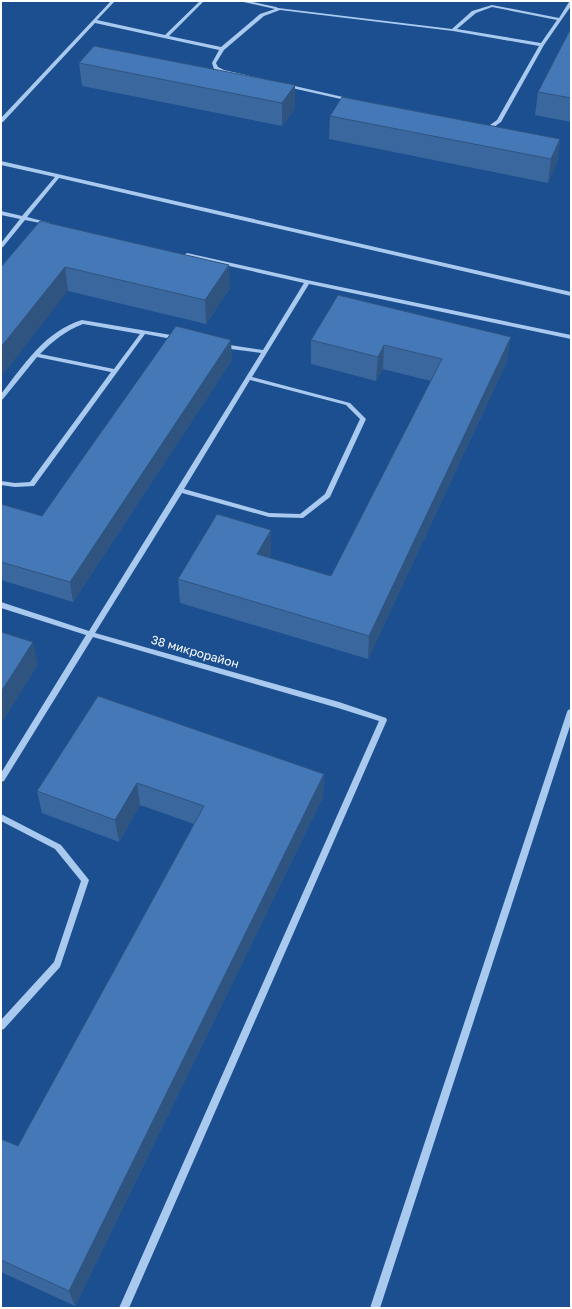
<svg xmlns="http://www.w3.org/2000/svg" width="572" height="1309" font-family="'Golos Text',sans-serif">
  <rect width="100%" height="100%" fill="#1b4f8f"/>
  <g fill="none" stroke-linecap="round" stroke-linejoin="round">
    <path fill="#a9c9ee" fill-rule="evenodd" d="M111 1H115L97 20 165 35 200 1H204L169 36 221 47 260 14 275 9 239 1H248L276 7 278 8 452 29 472 11 492 5 559 18 569 2H571V6L544 45 501 122 494 127 479 130 220 72 214 69 212 63 219 50 95 23 3 122H1V118ZM492 7 557 20 541 43 457 29 476 13ZM280 10 453 31 539 46 497 120 490 125 479 128 224 70 218 67 216 63 224 50 264 16Z
      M1 161 571 292V296L59 178 27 217 50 223V225L25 220 3 247 1 248V243L20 219 1 215V211L22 216 55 177 1 165Z
      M187 253 307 280 571 335V339L309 284 252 377 350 403 366 419 330 497 303 518 269 517 182 493 95 633 339 702 386 718 387 720 129 1308H119L379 721 338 708 93 637 4 781 1 782V773L86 635 1 608V602L89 631 261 353 223 348 220 346 223 344 263 350 304 283 185 256 184 255ZM250 380 346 405 360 419 325 494 300 514 269 513 184 489Z
      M82 320 177 336 180 338 177 340 145 334 34 486 15 487 1 485V481L15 483 30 482 111 372 37 357 3 399 1 400V394C24 365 45 331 82 320ZM83 324 140 334 114 369 40 354C53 341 65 331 83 324Z
      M571 709V723L380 1308H370L567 712 568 710Z
      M1 814 61 845 89 880 60 967 4 1029 1 1030V1020L54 962 81 881 55 849 1 821Z"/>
  </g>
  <path fill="#3a679d" d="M571 28V122L535 115 538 92Z
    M79 63 295 85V108L282 126 82 86Z
    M330 116 560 139 557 163 548 183 329 139Z
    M40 221 230 288 206 324 68 291Z
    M338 295 507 361 368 659 180 603 178 579 271 553 269 558 331 576 431 381 383 369 376 381 311 364V340Z
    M232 360 73 602 1 580V504L42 516Z
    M98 696 324 774 323 797 75 1306 1 1272V1139L18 1146 194 824 140 805 119 842 42 813 37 791Z"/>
  <path fill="#305480" d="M295 85V108L282 126V103Z
    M560 139 557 163 548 183 551 159Z
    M229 265 230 288 206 324 205 300Z
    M65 267 68 291 1 377V347Z
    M511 337 507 361 368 659 369 636Z
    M231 340 232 360 73 602 70 582Z
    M384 345 383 369 376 381 378 357Z
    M271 530V553L257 578V554Z
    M33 642 38 665 1 724V692Z
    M324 774 323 797 75 1306 69 1291Z
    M137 783 140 805 119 842 115 820Z"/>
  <path fill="#4478b7" stroke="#305480" d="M571 28V98L538 92Z
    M94 46 295 85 282 103 79 63Z
    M342 97 560 139 551 159 330 116Z
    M40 221 229 265 205 300 65 267 1 347V267Z
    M338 295 511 337 369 636 178 579 217 514 271 530 257 554 331 576 442 359 384 345 378 357 311 340Z
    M176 326 231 340 70 582 1 562V504L42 516Z
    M1 632 33 642 1 692Z
    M98 696 324 774 69 1291 1 1260V1139L18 1146 204 806 137 783 115 820 37 791Z"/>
  <g text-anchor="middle" stroke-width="3.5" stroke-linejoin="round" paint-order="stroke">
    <g font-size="12" fill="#fff" stroke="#1b4f8f">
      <text transform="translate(195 652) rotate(16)" y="4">38 микрорайон</text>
    </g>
  </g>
  <rect width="572" height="1309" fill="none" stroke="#ffffff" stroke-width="4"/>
</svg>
